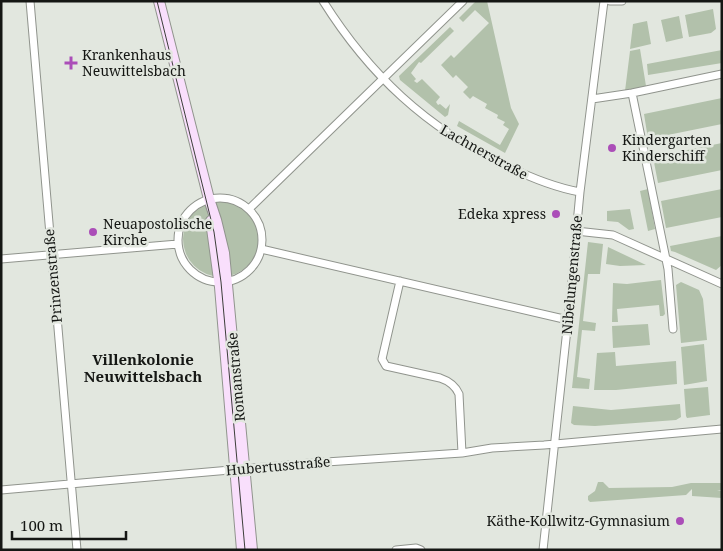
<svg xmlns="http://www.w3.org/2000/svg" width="723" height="551" font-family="'Noto Serif',serif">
  <rect width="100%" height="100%" fill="#e2e7df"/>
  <path fill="#b2c1ab" d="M476 1H487L511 108 519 124 505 153 457 126 459 121 500 145 509 129 503 125 505 122 497 118 498 115 485 108 487 104 473 96 470 99 463 92 468 87 456 75 453 78 441 65 451 55 454 58 489 23 475 10 463 22 459 18Z
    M713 9 716 29 711 33 689 37 685 15Z
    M679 16 683 38 666 42 661 20Z
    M647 21 651 44 630 49 633 24Z
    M450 27 454 31 421 63 419 62 411 73 416 79 414 81 417 83 422 79 440 97 436 102 438 105 440 104 446 109 450 104 448 115 445 117 400 80 399 76Z
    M640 49 646 86 625 91 630 51Z
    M722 50V63L648 75 647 64Z
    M722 98V124L648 139 644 114Z
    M722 143V170L658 183 653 157Z
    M648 189 655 229 648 231 640 191Z
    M722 189V217L666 228 661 201Z
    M183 239a38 38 0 1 1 76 0a38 38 0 1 1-76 0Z
    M630 209 634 229 629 230 618 222 607 221V211Z
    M722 236V265L716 270 675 252 671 251 670 246Z
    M588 242 603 244 600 274H588L583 321 596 323 595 331 582 330 577 377 590 379 589 389 572 388Z
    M608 247 646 265 620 266 606 264Z
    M661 280 665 314 663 316H660L659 305 617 309 618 322H612L613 283 627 284Z
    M681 282 699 290 703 299 707 340 681 343 676 285Z
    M648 324 650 345 613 348 612 326Z
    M704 344 707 381 684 385 681 347Z
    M615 352 616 366 676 361 677 384 616 390H594L597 353Z
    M708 387 710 415 687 418 686 416 684 389Z
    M680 404 681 417 676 420 595 426 574 425 571 423 573 406 611 410Z
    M598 482H603L609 488 672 487 691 483H722V490H717L722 491V498L692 496V489L686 495 590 502 588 500V496L595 491Z"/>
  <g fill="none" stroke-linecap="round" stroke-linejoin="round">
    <g stroke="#90948d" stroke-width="9">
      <path id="minor" d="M30 1 77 550
        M323 1C369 74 426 128 505 165 529 177 553 187 580 192
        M610 1H622
        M632 93 668 269 673 329
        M592 99 632 93 722 74
        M178 240a42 42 0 1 1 84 0a42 42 0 1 1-84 0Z
        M249 209 463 1
        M576 231 613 235 722 284
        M261 249 568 320
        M1 259 178 244
        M400 281 382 359 386 366 440 378C449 381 455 385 459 394L462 453
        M1 490 311 463 462 453 492 448 544 445 722 429
        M396 550 416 548 421 550
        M543 550 568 320 580 192 604 1"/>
    </g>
    <g stroke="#90948d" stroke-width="12">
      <path id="secondary" d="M159 1 209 199 216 220 224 253 252 550
        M211 221 220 287 242 550"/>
    </g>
    <use href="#minor" stroke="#fff" stroke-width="7"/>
    <use href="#secondary" stroke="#f9dffc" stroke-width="10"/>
    <path stroke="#3c3e3a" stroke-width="1" d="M157 1 214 232 221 282 245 550"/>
  </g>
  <g fill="#ab4eb8" stroke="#e2e7df" stroke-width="2">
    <path d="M68.5 55.5h5v5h5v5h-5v5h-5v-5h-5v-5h5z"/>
    <circle cx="612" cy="148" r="5"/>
    <circle cx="556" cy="214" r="5"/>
    <circle cx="93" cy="232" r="5"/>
    <circle cx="680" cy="521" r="5"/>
  </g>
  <g text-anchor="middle" stroke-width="5" stroke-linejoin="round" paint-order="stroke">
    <g font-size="14" fill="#151714" stroke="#e2e7df" text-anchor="start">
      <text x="82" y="60">Krankenhaus<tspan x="82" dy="16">Neuwittelsbach</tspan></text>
      <text x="622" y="145">Kindergarten<tspan x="622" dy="16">Kinderschiff</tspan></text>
      <text x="546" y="219" text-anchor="end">Edeka xpress</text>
      <text x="103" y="229">Neuapostolische<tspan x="103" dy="16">Kirche</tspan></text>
      <text x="670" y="526" text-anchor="end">Käthe-Kollwitz-Gymnasium</text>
    </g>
    <g font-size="14" fill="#151714" stroke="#e2e7df">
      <text transform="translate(484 152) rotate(29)" y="5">Lachnerstraße</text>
      <text transform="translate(572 275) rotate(-85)" y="5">Nibelungenstraße</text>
      <text transform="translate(53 276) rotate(-95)" y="5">Prinzenstraße</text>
      <text transform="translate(236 377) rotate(-95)" y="5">Romanstraße</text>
      <text transform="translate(278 466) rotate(-5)" y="5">Hubertusstraße</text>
    </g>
    <g font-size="15" font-weight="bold" fill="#151714" stroke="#e2e7df">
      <text x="143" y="365">Villenkolonie<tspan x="143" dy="17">Neuwittelsbach</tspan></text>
    </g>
  </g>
  <rect width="723" height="551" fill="none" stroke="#151714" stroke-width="5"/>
  <path d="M12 531v8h114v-8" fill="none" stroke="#151714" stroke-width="2.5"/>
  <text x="20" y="531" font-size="15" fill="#151714" stroke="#e2e7df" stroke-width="4" paint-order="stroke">100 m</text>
</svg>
